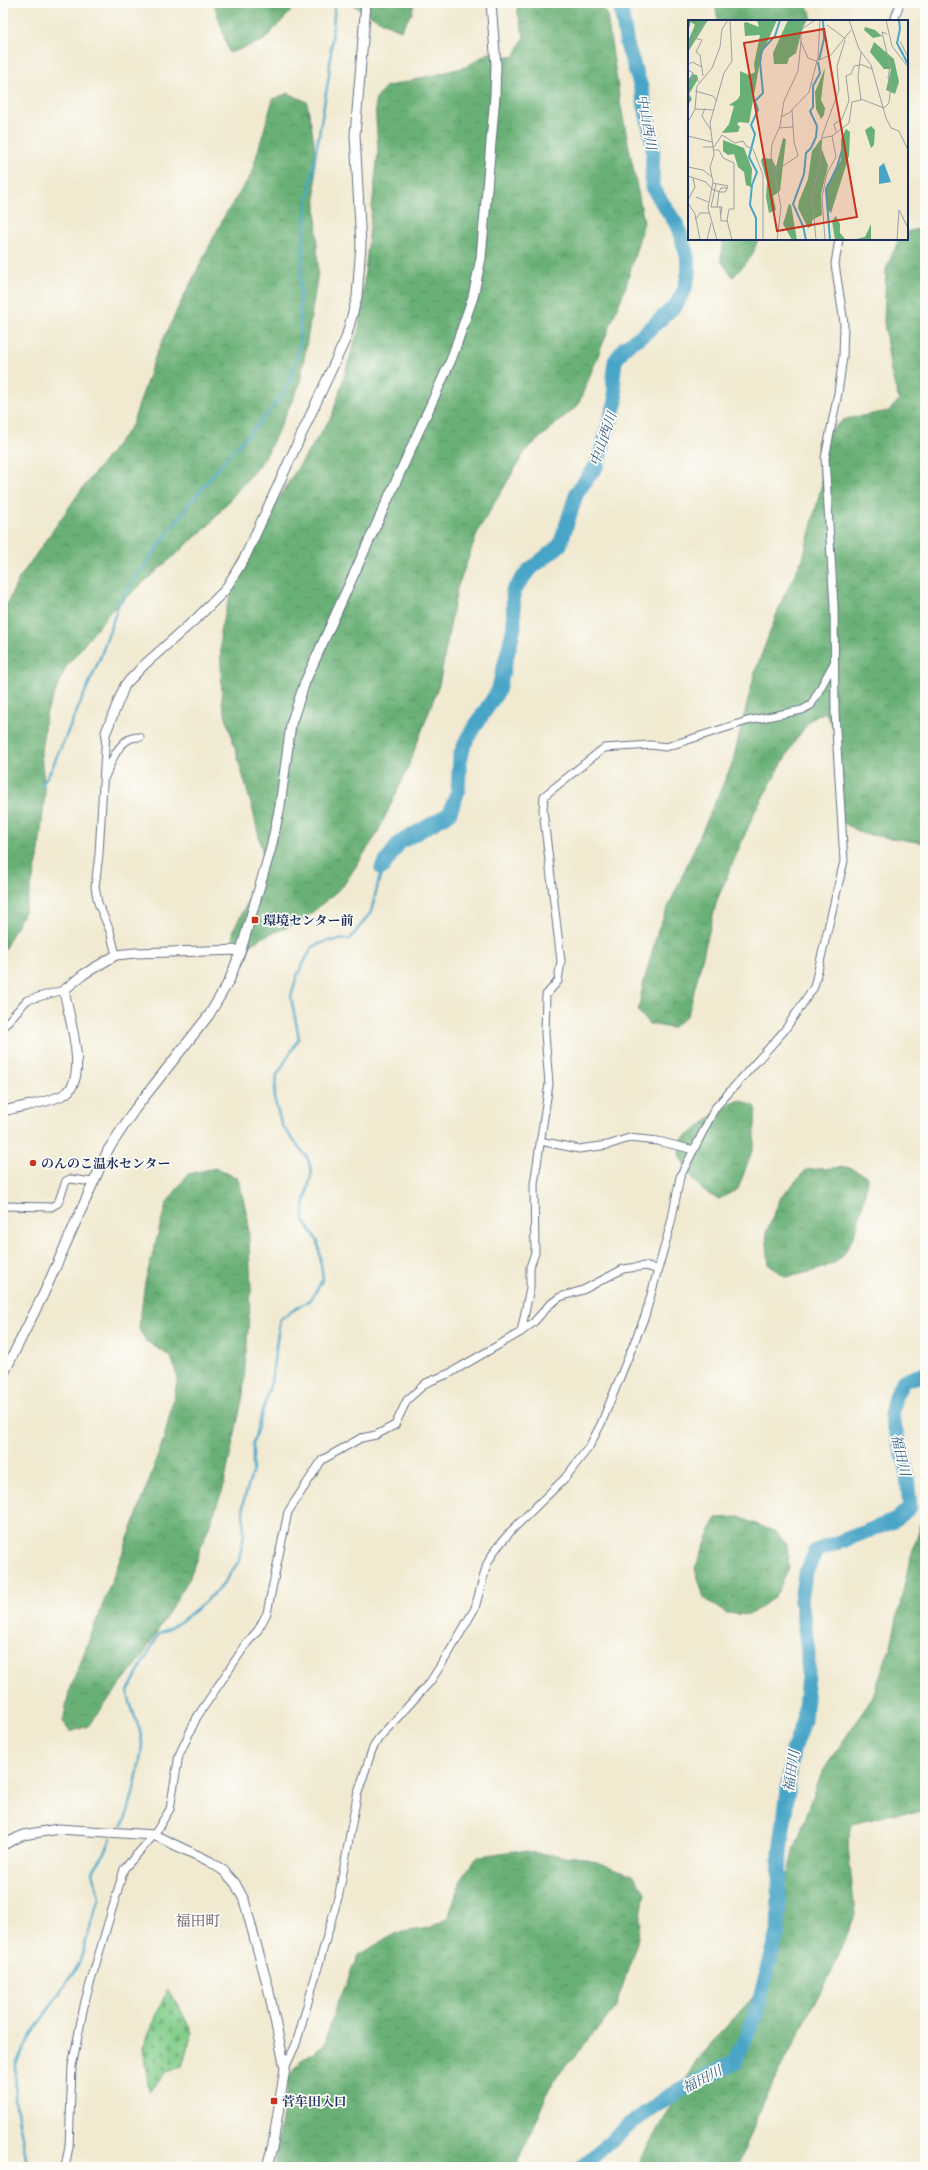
<svg xmlns="http://www.w3.org/2000/svg" width="928" height="2170" font-family="'Libre Caslon Text','Noto Serif JP',serif">
  <defs>
    <pattern id="forest-crowns" width="20" height="18" patternUnits="userSpaceOnUse"><rect width="20" height="18" fill="#69b076"/><path d="M2 6a3 3 0 1 1 6 0M12 15a3 3 0 1 1 6 0" fill="none" stroke="#569064"/></pattern>
    <pattern id="cemetery-stones" width="16" height="16" patternUnits="userSpaceOnUse"><rect width="16" height="16" fill="#82cd8a"/><path d="M2 7V4a2 2 0 0 1 4 0v3zM10 15v-3a2 2 0 0 1 4 0v3z" fill="#70b07a"/></pattern>
  </defs>
  <rect width="100%" height="100%" fill="#fdfcf7"/>
  <filter id="ink" filterUnits="userSpaceOnUse"><feTurbulence type="fractalNoise" baseFrequency=".025" numOctaves="2"/><feDisplacementMap in="SourceGraphic" scale="8" xChannelSelector="R" yChannelSelector="G"/><feConvolveMatrix kernelMatrix="1 2 1 2 8 2 1 2 1" color-interpolation-filters="sRGB"/></filter>
  <filter id="wash" filterUnits="userSpaceOnUse"><feTurbulence type="fractalNoise" baseFrequency=".012" numOctaves="4" result="noise"/><feDisplacementMap in="SourceGraphic" scale="16" xChannelSelector="R" yChannelSelector="G"/><feGaussianBlur stdDeviation="0.9" result="paint"/><feColorMatrix in="noise" values="0 0 0 0 0 0 0 0 0 0 0 0 0 0 0 0 0 1.4 0 .05"/><feComposite in="paint" operator="in"/></filter>
  <g filter="url(#wash)">
    <rect width="100%" height="100%" fill="#f1ead1"/>
    <path fill="url(#forest-crowns)" stroke="#42706a" d="M214 3H292V10L263 41 229 53Z
      M349 3H414L412 13 401 30 386 24Z
      M518 3H598L607 15 620 102 644 222 625 289 578 405 526 450 479 529 457 589 439 685 407 770 377 834 343 886 302 921 261 938 246 948 234 941 233 930 245 908 263 855 253 811 222 703 220 631 240 562 291 478 332 416 359 328 378 152 375 101 385 87 466 67 488 53 514 57 524 37 517 9Z
      M715 3H803L810 11 812 21H718Z
      M288 93 307 102 314 141 318 273 300 384 265 458 207 527 111 611 66 667 46 714 41 753 45 794 38 859 25 910 3 952V613L18 580 79 493 132 425 155 357 178 308 225 215 251 175 273 99Z
      M925 227V843L863 834 842 822 835 730 825 712 810 720 795 741 755 811 717 900 688 1015 672 1028 649 1024 638 1011 643 985 658 930 732 764 755 672 782 600 803 558 822 484 817 441 845 419 889 411 899 400 891 372 884 322 886 269 899 239H907V232Z
      M723 239H758L752 256 733 277 721 261Z
      M741 1100 756 1107 754 1146 738 1189 719 1199C697 1191 690 1174 679 1155L682 1139C705 1126 716 1107 741 1100Z
      M847 1167 867 1176C866 1199 856 1239 841 1258 833 1267 799 1275 786 1277L769 1265 766 1233 781 1197 806 1170Z
      M215 1168 238 1178 248 1219 251 1290 243 1396 223 1489 189 1579 140 1660 88 1726 70 1732 63 1722 69 1692 134 1523 164 1438 178 1379 171 1357 146 1341 139 1329 145 1282 166 1204 188 1174Z
      M925 1511V1812L897 1813 852 1824 848 1846 855 1915 839 1955 759 2112 738 2167H636L697 2059 754 1996 773 1940 792 1856 821 1774 872 1698 891 1645 909 1564Z
      M739 1517 776 1532 787 1546 789 1569 775 1597 749 1615 726 1613 704 1598 695 1568 716 1518Z
      M515 1851 585 1858 633 1875 645 1892 637 1942 615 2009 553 2081 515 2167H274L289 2077 303 2059 325 2044 332 2017 358 1955 397 1933 428 1928 448 1918 461 1880 478 1856Z"/>
    <path fill="url(#cemetery-stones)" stroke="#4e7e74" d="M167 1990 177 2002 192 2033 182 2067 167 2071 149 2091 143 2048Z"/>
    <g fill="none" stroke-linecap="round" stroke-linejoin="round">
      <path stroke="#48a5c7" stroke-width="2.5" d="M41 786 51 770 100 658 121 598 184 511 222 463 261 421 280 398 291 378 300 345V282L307 206 329 75 335 3
        M122 1825C130 1815 142 1755 142 1742 141 1727 129 1708 128 1691L158 1635 180 1622 200 1606 222 1586 239 1561 244 1534 243 1503 253 1470V1443L271 1382 280 1319 311 1299 323 1279 318 1242 304 1220V1206L312 1171 307 1157 282 1126 274 1098 277 1075 299 1038 291 997 297 976 312 947 327 941 350 939 371 912 382 868
        M24 2167 26 2157 15 2101 16 2064 31 2035 79 1964 99 1898 93 1871 106 1851 111 1838"/>
      <path stroke="#48a5c7" stroke-width="15" d="M382 868 399 843 449 814 458 791 460 756 468 737 498 691 514 627 513 591 528 571 560 545 577 492 597 465 616 401 613 377 615 361 625 347 644 334 676 305 684 291 689 272 687 255 677 225 652 187 653 144 641 87 627 45 620 3
        M582 2167 627 2126 671 2095 735 2062 748 2033 756 2013 778 1932 780 1852 793 1750 804 1720 808 1675V1651L801 1600 805 1574 816 1551 896 1520 910 1507 906 1466 891 1415 895 1397 903 1381 925 1374"/>
    </g>
  </g>
  <g filter="url(#ink)">
    <g fill="none" stroke-linecap="round" stroke-linejoin="round">
      <g stroke="#667086" stroke-width="9">
        <path id="minor" d="M894 21 900 3
          M106 732 99 854 95 887 98 903 110 931 116 955
          M105 777C112 761 119 736 140 737
          M3 1027 27 1000 64 990
          M540 1141 579 1149 608 1145 629 1138 658 1141 694 1150
          M3 1206 51 1207 58 1203 66 1181 70 1179 93 1182
          M521 1332 530 1288V1267L535 1253 534 1184 549 1084 545 1034 546 995 558 981 561 961 543 810 544 796 604 748 651 745 666 747 747 721 802 710 811 705 834 663
          M285 2068 296 2044 339 1894 357 1796 372 1750 378 1739 430 1682 450 1651 475 1608 487 1564 495 1550 511 1531 565 1478 589 1447 601 1424 645 1316 671 1223 680 1177 715 1108 784 1031 814 987 844 861 835 713 834 606 825 458 838 393 843 357 844 323 835 264 839 239
          M65 2167 69 2147 72 2066 85 2001 124 1869 154 1835 170 1809 179 1755 197 1717 247 1643 258 1630 267 1613 288 1512 322 1460 361 1438 376 1435 395 1425 407 1400 426 1383 450 1373 521 1332 534 1322 549 1305 560 1297 583 1290 623 1269 645 1266 659 1270"/>
      </g>
      <g stroke="#667086" stroke-width="11">
        <path id="tertiary" d="M106 732 125 685 144 665 198 617 225 590 245 557 346 338 357 297 361 245 355 135 366 3
          M3 1111C21 1106 48 1103 63 1095 91 1081 68 1015 64 990L84 974 116 955 135 953 241 950
          M3 1375 44 1293 108 1150 135 1109 209 1015 229 981 241 950 271 848 280 806 291 724 305 682 451 360 473 297 481 258 495 96 496 65 491 3
          M3 1845 23 1835 58 1829 154 1835 209 1861 224 1871 235 1883 244 1900 268 1987 285 2068 273 2144 267 2167"/>
      </g>
      <use href="#minor" stroke="#fff" stroke-width="7"/>
      <use href="#tertiary" stroke="#fff" stroke-width="9"/>
    </g>
  </g>
  <g fill="#c8321e" stroke="#fdfcf7" stroke-width="1.5">
    <rect x="251" y="916" width="8" height="8" rx="2"/>
    <circle cx="33" cy="1163" r="4"/>
    <rect x="270" y="2097" width="8" height="8" rx="2"/>
  </g>
  <g text-anchor="middle" stroke-width="3.5" stroke-linejoin="round" paint-order="stroke">
    <g font-size="13" font-weight="bold" fill="#1b2f5e" stroke="#fdfcf7" text-anchor="start">
      <text x="263" y="925">環境センター前</text>
      <text x="41" y="1168">のんのこ温水センター</text>
      <text x="282" y="2106">菅牟田入口</text>
    </g>
    <g font-size="14" font-style="italic" fill="#2d5e88" stroke="#fdfcf7">
      <text transform="translate(647 122) rotate(80)" y="5">中山西川</text>
      <text transform="translate(603 439) rotate(-71)" y="5">中山西川</text>
      <text transform="translate(901 1455) rotate(77)" y="5">福田川</text>
      <text transform="translate(791 1771) rotate(-82)" y="5">福田川</text>
      <text transform="translate(702 2079) rotate(-27)" y="5">福田川</text>
    </g>
    <g font-size="15" fill="#5c5360" stroke="#fdfcf7">
      <text x="198" y="1926">福田町</text>
    </g>
  </g>
  <g transform="translate(688 20)">
    <rect width="220" height="220" fill="#f1ead1"/>
    <path d="M0 0H20L0 32V21L7 5 3 2 0 11ZM69 0H89L73 36 61 103 51 102 49 104 52 107 50 112 34 113 41 104 46 86 41 85 50 79 52 75V51L61 55 67 52 66 44 72 15 57 16 56 3 58 2 71 7ZM100 0H119L115 6 108 33 101 38 99 44H86L85 33ZM177 7 187 10 194 16 185 18 176 10ZM186 22 206 39 211 62 207 74 198 70 203 49H196L182 32ZM137 48 133 80 137 88 136 95 133 99 128 89 127 72ZM4 54 9 55 10 59 1 74 4 79 0 85V61ZM183 106 187 110 186 125 183 128 177 110ZM158 109 162 112 161 136 143 193 140 190 137 168 153 140V119ZM95 118 98 119 92 171 85 176 88 190 81 193 78 177 79 162 73 141 74 138 84 139 88 147ZM133 119V127L140 146 133 174 134 195 124 200V206L120 208 110 188 111 181 120 159 124 131ZM35 120 56 128 64 149 63 167 58 165 56 152 50 147 46 134 40 135 35 131ZM101 184 103 185 109 220H104L95 204ZM148 196 152 204V213L158 220H147L144 201ZM183 204V220H164L177 217Z" fill="#69b076"/>
    <path d="M196 143 203 162 191 164V147Z" fill="#48a5c7"/>
    <path fill="none" stroke="#48a5c7" stroke-width="2" d="M211 0 212 9 209 23 220 44M131 40 136 19 135 0M123 128 128 117 129 106 122 91 125 87V66L132 53 130 42M68 220V198L62 185 64 165 69 152 61 137 67 114 63 105 70 90 67 81 75 73 72 42 74 30 87 16 92 0M118 220 115 206 105 184 116 154 118 133 123 128M142 220 138 170 149 147 154 130"/>
    <path fill="none" stroke="#9b9fa3" stroke-width="1" d="M118 0 113 12V22L120 38 128 41 143 35 163 10M161 0 171 29 183 45 198 98 203 108 211 111 220 130M198 0 204 26 220 47M139 5 158 19M114 9 127 0M212 21 220 37M172 44 184 49M0 45 4 42 14 47M0 50 5 53 4 59 8 58 11 62M15 56 12 35 8 32 14 20 6 18 18 0M7 71 25 76 29 81M173 79 196 88M17 88 14 96 22 109M196 88 201 83 203 64 200 58 202 46 194 12 199 14M7 89 26 90M93 97 101 93 121 72 130 37 132 0M0 102 7 89 9 66 24 48 32 27 34 9 40 0M91 108 105 107M148 112 146 104 154 99 161 81 158 56 163 54 166 46 172 45M0 116 24 122M134 118 144 116 161 103 164 82 173 80 170 57 173 32M15 127H26L34 115 47 123 55 121 58 126 65 129 75 155V220M26 130H31L35 138 46 143V189H41L39 200 44 220M0 147 15 150 24 157M87 151 110 136 106 122 104 90M0 156 18 162 24 169 31 172 29 187M25 163 40 166 39 168 38 171 37 172H31L33 168H40M8 177 20 182M0 180 7 167 5 158M0 183 7 194 12 220M23 187 28 164M23 187H34L33 194M32 187 33 201H40M211 190 220 208M7 200 12 193H21M19 220 23 203M29 220 20 188 25 162 22 147 26 135 22 103 36 53 44 41 42 0M89 220 93 187 83 135 84 124 92 106 96 81 110 51 113 22M128 220 124 176 132 143 134 116 151 70 149 46 157 20M137 220 134 177 139 153 148 137 144 116M209 220 211 190"/>
    <path fill="#c8321e" fill-opacity="0.15" stroke="#c8321e" stroke-width="2" d="M136 9 169 197 89 211 56 23Z"/>
    <rect width="220" height="220" fill="none" stroke="#1b2f5e" stroke-width="2"/>
  </g>
  <rect width="928" height="2170" fill="none" stroke="#fdfcf7" stroke-width="16"/>
</svg>
